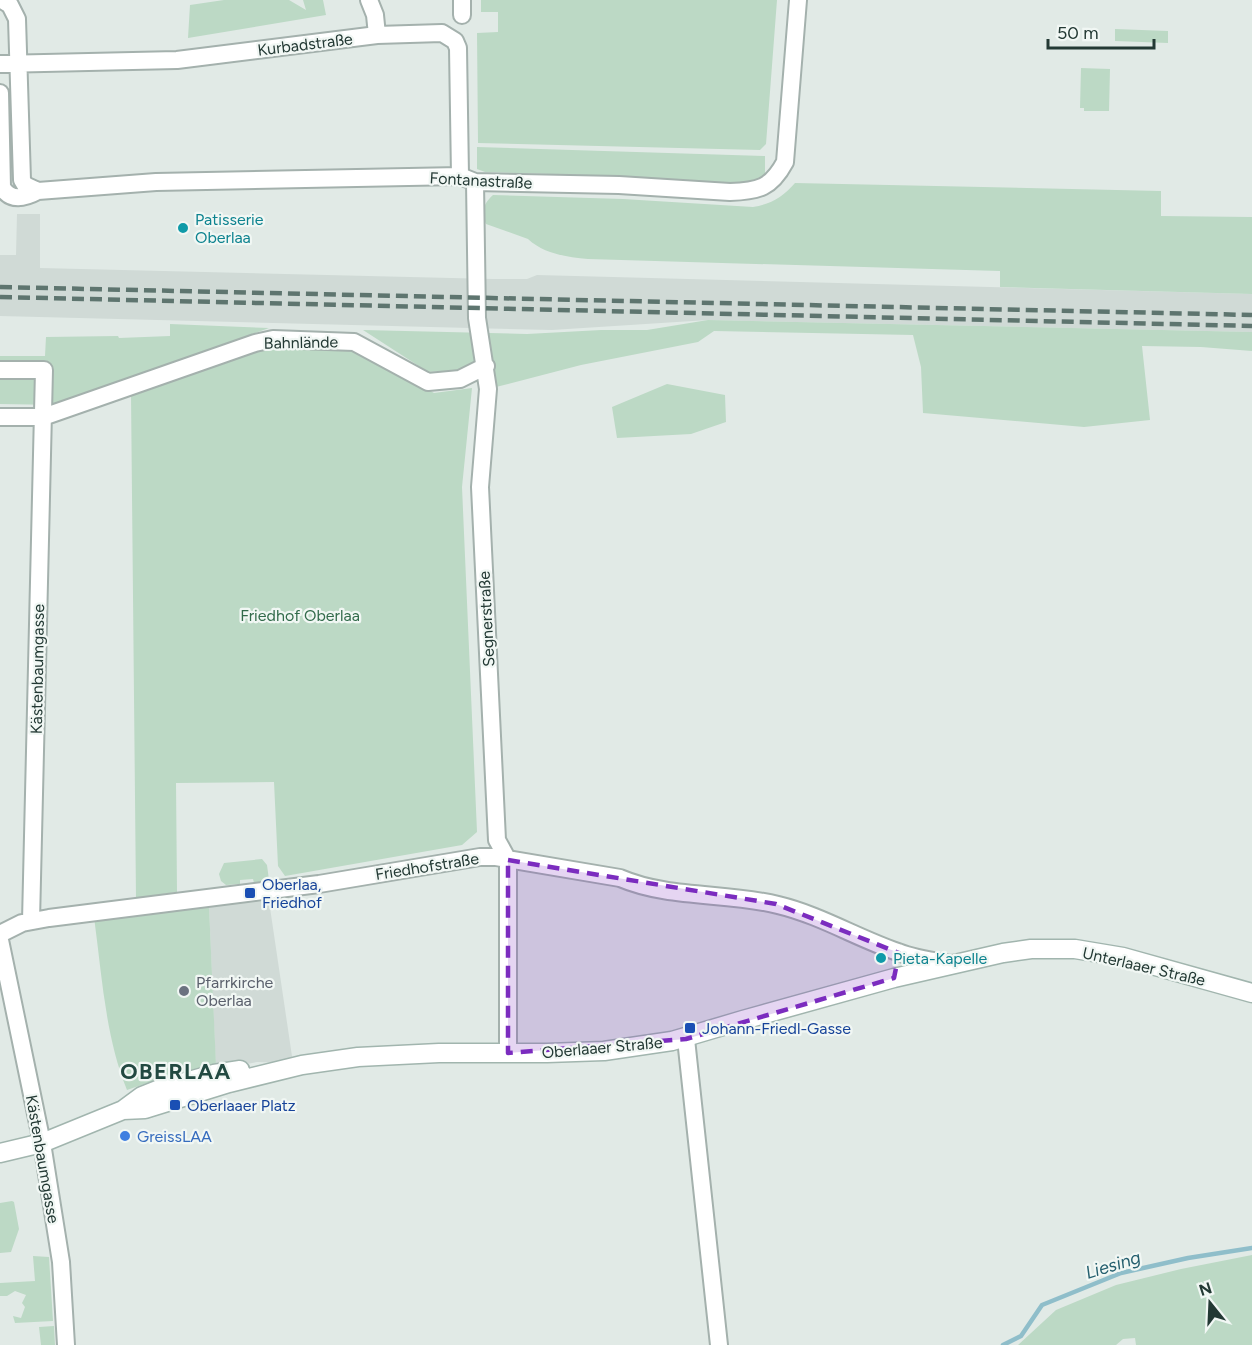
<svg xmlns="http://www.w3.org/2000/svg" width="1252" height="1345" font-family="Figtree,sans-serif">
  <rect width="100%" height="100%" fill="#e1eae6"/>
  <path fill="#d0dad6" d="M17 214H40V268L493 279H527L537 275 1252 294V332L708 320 552 330 0 316V255H16Z
    M269 901 293 1063 257 1062 216 1070 209 906Z"/>
  <path fill="#bcd9c5" d="M224 0H289L306 10 303 0H323L326 15 188 38 190 5Z
    M481 0H777L766 144 760 150 478 143 477 33 498 32V12H481Z
    M1115 29 1168 31V43L1115 41Z
    M1081 68 1110 69 1109 111H1084V108H1080Z
    M477 147 765 156V176L754 182 739 184 616 176 485 172 477 169Z
    M795 183 1161 191V216L1252 217V294L1000 287V271L588 259C567 257 544 254 528 239L486 224C480 212 484 203 493 195L623 199 753 207C771 204 783 197 795 183Z
    M708 320 1252 332V351L1201 347 1142 346 1150 420 1084 427 923 413 921 367 913 335 714 331 698 342 581 365 496 387 494 368 428 372 363 330 527 334 601 330H647Z
    M170 324 269 328 59 405 0 404V356H45L46 337 118 336 119 338 170 336Z
    M357 349 434 393 472 388 462 487 477 832 462 845 285 876 278 866 274 782 176 783 177 892 136 898 131 394 253 350Z
    M667 384 725 395 726 422 691 434 617 438 612 407Z
    M262 859 267 865 269 880 254 883 253 879 240 880V884L226 885 221 881 219 874 224 863Z
    M209 906 216 1065 170 1075 127 1090C105 1036 102 975 94 917Z
    M12 1201 14 1202 19 1229 11 1252 0 1253V1203Z
    M1252 1255V1345H1136L1135 1338 1123 1339 1116 1345H1018L1056 1310 1116 1285 1181 1269Z
    M33 1256 49 1257 53 1321 15 1323 13 1316 21 1318 25 1307 22 1303 26 1295 15 1291 7 1296H0V1283L35 1281Z
    M54 1326 55 1345H41L39 1327Z"/>
  <g fill="none" stroke-linecap="round" stroke-linejoin="round">
    <path stroke="#8fbeca" stroke-width="4.5" d="M1003 1345 1021 1336 1042 1305 1121 1273 1188 1258 1252 1248"/>
    <g stroke="#a4b1ad" stroke-width="20">
      <path id="street" d="M2 0 10 5 17 19 22 180 25 185 38 191
        M369 0 375 15 377 35
        M462 0V15
        M0 64 177 60 377 35 442 33 455 41 458 48 460 176
        M0 93 2 187C10 202 25 198 38 191L156 182 460 176 475 182 619 185 730 192C759 191 771 188 785 162L798 0
        M475 182 477 318 488 389 480 487 497 840 508 860V1053
        M0 370H44L31 921
        M0 417H43L255 343 273 339 354 342 428 382 460 379 486 366
        M0 934 22 923 49 918 319 884 480 857H496L620 878C669 899 727 892 778 905 820 915 857 938 898 952 915 959 933 961 952 964
        M0 940 42 1143 61 1262 66 1345
        M686 1039 719 1345"/>
    </g>
    <g stroke="#a1b5ae" stroke-width="21">
      <path id="secondary" d="M123 1110 145 1109 229 1083 302 1065 358 1057 439 1053H547L604 1051 672 1041 743 1020 894 978 1003 953 1031 949H1075L1123 957 1252 993
        M0 1153 42 1143 123 1110 142 1096 157 1090 214 1074 240 1070"/>
    </g>
    <use href="#street" stroke="#fff" stroke-width="16"/>
    <use href="#secondary" stroke="#fff" stroke-width="18"/>
    <path stroke="#5e756f" stroke-width="4.5" stroke-dasharray="12 6" stroke-linecap="butt" d="M0 287 1252 315
      M0 297 1252 326"/>
  </g>
  <path fill="#7b2cbf" fill-opacity="0.2" stroke="#7b2cbf" stroke-width="4.5" stroke-dasharray="12 8" stroke-linejoin="round" d="M508 860 776 904 899 953 894 978 686 1039 508 1053Z"/>
  <g fill="#0f9aa8" stroke="#f1f7f4" stroke-width="2">
    <circle cx="183" cy="228" r="6"/>
    <circle cx="881" cy="958" r="6"/>
  </g>
  <g fill="#1a4fb4" stroke="#f1f7f4" stroke-width="2">
    <rect x="244" y="887" width="12" height="12" rx="3"/>
    <rect x="684" y="1022" width="12" height="12" rx="3"/>
    <rect x="169" y="1099" width="12" height="12" rx="3"/>
  </g>
  <circle fill="#6b7280" stroke="#f1f7f4" stroke-width="2" cx="184" cy="991" r="6"/>
  <circle fill="#3f7fe0" stroke="#f1f7f4" stroke-width="2" cx="125" cy="1136" r="6"/>
  <g text-anchor="middle" stroke-width="4.5" stroke-linejoin="round" paint-order="stroke">
    <g font-size="16" fill="#233934" stroke="#f1f7f4">
      <text transform="translate(305 44) rotate(-7)" y="6">Kurbadstraße</text>
      <text transform="translate(481 180) rotate(3)" y="6">Fontanastraße</text>
      <text transform="translate(301 342) rotate(-1)" y="6">Bahnlände</text>
      <text transform="translate(486 619) rotate(-93)" y="6">Segnerstraße</text>
      <text transform="translate(37 669) rotate(-89)" y="6">Kästenbaumgasse</text>
      <text transform="translate(427 866) rotate(-9)" y="6">Friedhofstraße</text>
      <text transform="translate(1144 966) rotate(13)" y="6">Unterlaaer Straße</text>
      <text transform="translate(602 1047) rotate(-5)" y="6">Oberlaaer Straße</text>
      <text transform="translate(43 1159) rotate(80)" y="6">Kästenbaumgasse</text>
    </g>
    <g font-size="16" fill="#0d838f" stroke="#f1f7f4" text-anchor="start">
      <text x="195" y="225">Patisserie<tspan x="195" dy="18">Oberlaa</tspan></text>
      <text x="893" y="964">Pieta-Kapelle</text>
    </g>
    <g font-size="16" fill="#326b4b" stroke="#f1f7f4">
      <text x="300" y="621">Friedhof Oberlaa</text>
    </g>
    <g font-size="16" fill="#164399" stroke="#f1f7f4" text-anchor="start">
      <text x="262" y="890">Oberlaa,<tspan x="262" dy="18">Friedhof</tspan></text>
      <text x="702" y="1034">Johann-Friedl-Gasse</text>
      <text x="187" y="1111">Oberlaaer Platz</text>
    </g>
    <g font-size="16" fill="#5b616d" stroke="#f1f7f4" text-anchor="start">
      <text x="196" y="988">Pfarrkirche<tspan x="196" dy="18">Oberlaa</tspan></text>
    </g>
    <g font-size="16" fill="#366cbe" stroke="#f1f7f4" text-anchor="start">
      <text x="137" y="1142">GreissLAA</text>
    </g>
    <g font-size="18" font-style="italic" fill="#245f6e" stroke="#f1f7f4">
      <text transform="translate(1113 1265) rotate(-17)" y="6">Liesing</text>
    </g>
    <g font-size="22" font-weight="bold" letter-spacing="1.5" fill="#224941" stroke="#f1f7f4">
      <text x="176" y="1079">OBERLAA</text>
    </g>
  </g>
  <g transform="translate(1210 1303) rotate(342)" stroke="#f1f7f4" stroke-width="4.5" paint-order="stroke">
  <path d="M0-4.5L10 22L0 15L-10 22Z" fill="#233934"/>
  <text y="-9" font-size="16" font-weight="bold" text-anchor="middle" fill="#233934">N</text>
  </g>
  <path d="M1048 39v9h106v-9" fill="none" stroke="#233934" stroke-width="3"/>
  <text x="1057" y="39" font-size="18" fill="#233934" stroke="#f1f7f4" stroke-width="4.5" paint-order="stroke">50 m</text>
</svg>
